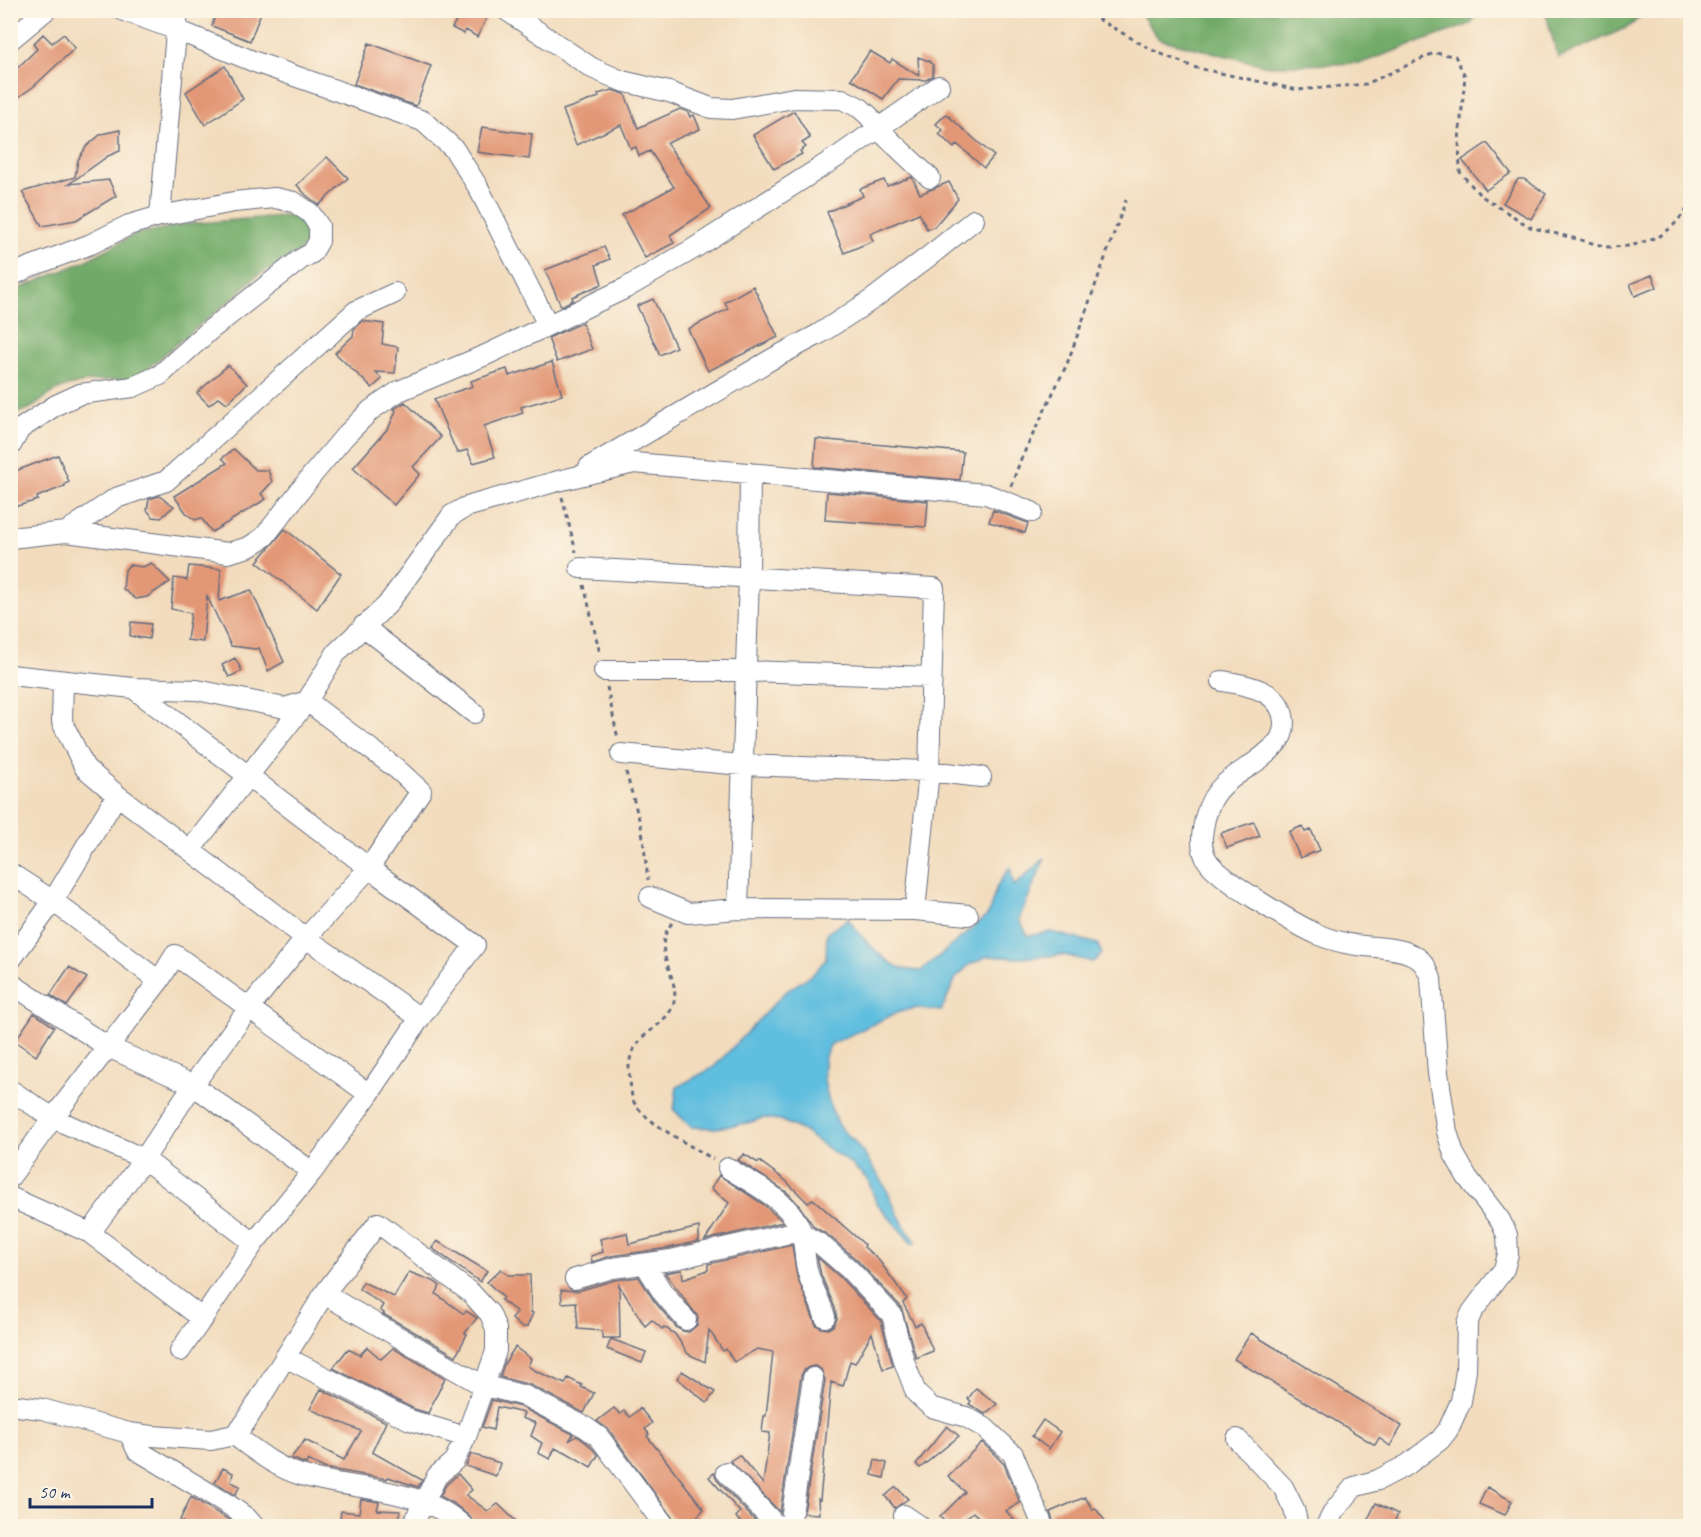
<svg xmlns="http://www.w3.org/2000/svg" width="1701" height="1537" font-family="Caveat,sans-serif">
  <rect width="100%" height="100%" fill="#fcf5e5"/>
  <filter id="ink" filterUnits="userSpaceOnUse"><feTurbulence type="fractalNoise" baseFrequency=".0167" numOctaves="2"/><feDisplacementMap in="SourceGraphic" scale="12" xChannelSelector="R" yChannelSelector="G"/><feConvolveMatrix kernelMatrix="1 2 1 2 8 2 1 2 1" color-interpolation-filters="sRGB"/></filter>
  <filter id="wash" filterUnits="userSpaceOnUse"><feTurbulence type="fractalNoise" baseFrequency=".008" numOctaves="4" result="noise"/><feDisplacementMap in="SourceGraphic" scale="24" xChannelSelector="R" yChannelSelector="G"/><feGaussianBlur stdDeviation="1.35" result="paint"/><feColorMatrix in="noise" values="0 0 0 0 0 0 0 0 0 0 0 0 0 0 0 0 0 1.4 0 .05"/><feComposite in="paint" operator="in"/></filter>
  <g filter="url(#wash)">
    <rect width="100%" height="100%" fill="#f2dcbd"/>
    <path fill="#71aa68" stroke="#466c63" stroke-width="1.5" d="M1139 11H1477L1471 24 1361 63 1268 66 1159 39Z
      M1545 11V10L1646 11 1630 26 1558 58Z
      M294 215 309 226V240L299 252 255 277 232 299 176 344 135 380C111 380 84 379 60 389 39 398 37 411 11 414V292L83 262 136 234 187 224Z"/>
    <path fill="#60bede" stroke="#3e769e" stroke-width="1.5" d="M1045 858 1019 919 1028 936 1051 932 1098 944 1102 954 1093 962 1064 955 1017 958 988 956 969 965 956 978 941 1011 915 1008 896 1013 831 1044C815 1065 828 1106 840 1127 843 1132 849 1136 853 1140 864 1153 873 1167 882 1181 894 1202 899 1223 916 1241L913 1245 876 1202 868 1180 852 1165 801 1130 780 1120 763 1118 748 1123 716 1128 691 1127 674 1110 677 1087 714 1067 784 993 815 972 826 959 827 933 848 919C860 935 882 961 901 968 907 971 915 970 921 971L988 915 997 886 1010 867 1014 886Z"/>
    <g id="blocks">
      <path fill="#e29776" d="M217 10H262L250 41 212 26Z
        M462 10H491L477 37 466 30 464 34 452 28Z
        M43 34 52 43 64 34 75 48 33 87 10 103V75L37 49 33 44Z
        M369 43 431 66 416 106 354 84Z
        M870 51 890 63 892 59 919 76 918 57 929 61 933 65V76L926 80 898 79 883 99 851 79Z
        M225 66 243 99 205 125 186 92Z
        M612 90 625 94 638 128 680 109 688 112 690 117 694 115 700 129 667 143 711 208 670 235 674 243 645 258 622 215 674 187 650 151 639 156 636 147 631 149 621 125 576 145 563 110 599 97 598 94Z
        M794 111 810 138 802 143 806 147 800 151 802 154 774 169 753 135Z
        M946 114 994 156 984 168 957 144 954 148 939 134 943 130 936 124Z
        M482 127 532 134 529 159 477 152Z
        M120 130V151L108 156 69 184 109 180 116 196 76 220 42 226 22 192 75 177 78 160 86 147 101 134Z
        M1487 143 1511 173 1486 190 1462 160Z
        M327 157 348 178 319 205 306 195 297 185Z
        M912 177 920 194 949 182 958 199 934 227 927 229 919 213 870 234 873 241 844 253 827 212 863 196 860 189 884 180 887 186Z
        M1518 179H1524L1546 194 1531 219 1503 203Z
        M604 247 610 259 596 265 602 284 572 297 573 300 561 306 545 270Z
        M1652 275 1657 287 1635 296 1630 284Z
        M753 286 778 337 708 371 688 329 728 309 725 302Z
        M653 299 676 347 660 355 637 306Z
        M362 321 384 324 382 344 398 347 395 373 375 372 382 379 372 388 335 353 353 336 354 329Z
        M582 323 592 349 557 362 548 338Z
        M552 362 562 395 521 407 523 413 484 426 495 457 473 463 467 450 457 453 434 399 473 386 471 381 507 369 509 376Z
        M228 365 247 384 227 403 219 397 209 405 197 393Z
        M405 402 441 437 413 467 420 474 394 505 353 468 389 427 396 411 394 409Z
        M816 439 963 452 960 480 814 467Z
        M234 449 256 470H268L272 482 261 494 266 499 212 532 201 518 195 520 187 514 174 496 227 463 222 458Z
        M58 455 69 482 65 484V486L37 497 38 500 17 506 10 490V473Z
        M827 492 928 501 926 527 825 520Z
        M159 496 174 506 161 518 153 517 147 510 149 499Z
        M993 510 1028 523 1025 533 989 522Z
        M285 529 341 574 317 609 257 562Z
        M151 563 170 582 147 597 136 599 123 589 125 570 129 565 143 567Z
        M189 566 221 569 219 601 251 590 284 662 268 671 259 648 255 649 231 646 207 596 203 642 187 640 191 613 171 609 174 578 187 580Z
        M131 622 151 624 149 639 130 636Z
        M235 658 242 671 229 677 222 665Z
        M1254 822 1260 836 1227 848 1221 833Z
        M1302 826 1305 832 1311 830 1320 850 1300 858 1289 832Z
        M69 967 87 978 67 1006 50 995Z
        M34 1013 54 1027 36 1056 15 1041Z
        M744 1154 758 1163 759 1161 785 1180 808 1203 813 1199 865 1245 864 1247 878 1259 907 1299 903 1303 915 1326 921 1323 933 1351 916 1358 901 1307 857 1260 828 1235 814 1227 798 1204 788 1193 738 1160Z
        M719 1175 763 1204 783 1222 705 1240 729 1203 711 1188Z
        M699 1227V1241L669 1248 611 1256 592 1262 591 1256 603 1252 600 1239 627 1233 629 1244Z
        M437 1241 487 1271 480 1282 432 1248Z
        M792 1245 797 1276 816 1325 822 1328 828 1329 833 1326 837 1319 835 1308 821 1275 817 1257 841 1278 881 1321 893 1366 883 1369 872 1333 855 1363 850 1361 843 1386 831 1382 820 1500 818 1499 819 1514 804 1513 825 1380 821 1369 815 1366 809 1367 804 1370 801 1376 780 1512 730 1461 739 1455 763 1484 770 1433 762 1432 764 1416H766L773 1352 757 1349 734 1362 726 1349 723 1351 709 1330 705 1362 688 1354 675 1334 664 1327 662 1329 652 1320 645 1326 619 1285 620 1338H602V1331L578 1329 576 1302 562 1303 561 1290 578 1291 615 1280 639 1277 654 1301 677 1328 683 1331 689 1332 697 1325 698 1317 665 1273 682 1270 683 1279 708 1270V1264Z
        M501 1269 508 1275H530L531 1312 533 1313 527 1327H521L512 1319 517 1312 501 1300 503 1297 487 1282Z
        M409 1272 435 1282 440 1286 436 1294 464 1314 466 1311 477 1318 465 1333 467 1334 456 1356 383 1314 384 1313 380 1310 383 1305 359 1289 363 1282 394 1297Z
        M1251 1333 1402 1426 1390 1446 1379 1438 1375 1445 1234 1359Z
        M611 1339 646 1352 642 1363 607 1349Z
        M367 1347 381 1359 393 1348 445 1378 428 1413 414 1409 333 1368 348 1349 360 1355Z
        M515 1347 531 1359 528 1366 534 1370 565 1384 568 1378 582 1385 581 1387 594 1393 584 1413 530 1385 500 1377 504 1364Z
        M682 1371 715 1392 707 1403 677 1378Z
        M976 1388 997 1404 985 1414 969 1404 971 1401 968 1399Z
        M321 1389 386 1422 372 1452 422 1480 418 1487 388 1477 387 1479 324 1468 308 1460 306 1464 291 1458 305 1440 344 1460 361 1431 310 1409Z
        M492 1400 521 1407 573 1434 569 1441 576 1436 579 1437 590 1446 598 1455 591 1467 564 1451 563 1452 555 1448 550 1459 538 1453 542 1443 531 1436 536 1423 522 1418 524 1413 497 1407 493 1430 482 1427Z
        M614 1408 620 1414 624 1411 630 1417 640 1408 652 1423 645 1429 649 1434 647 1436 704 1509 697 1517 708 1527H680L676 1523 609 1430 597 1421Z
        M1043 1420 1060 1432 1049 1449 1032 1436Z
        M947 1426 959 1436 920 1468 916 1464Z
        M982 1442 1004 1464 1020 1503 1006 1511 1021 1527H989L973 1512 956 1527H950L940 1517 965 1492 948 1476Z
        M471 1454 500 1463 496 1476 466 1466Z
        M875 1460 887 1463 884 1478 872 1475Z
        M223 1468 233 1473 231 1482 240 1486 235 1495 215 1482Z
        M714 1473 717 1480 761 1527H744L736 1517 740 1512 709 1477Z
        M458 1474 472 1490 466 1495 488 1511 498 1504 522 1527H475L470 1517 453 1503 440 1496 446 1485Z
        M896 1487 908 1499 895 1508 885 1496Z
        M1487 1487 1512 1501 1505 1515 1479 1504Z
        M191 1497 231 1521 228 1527H190L180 1520Z
        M1085 1497 1093 1510 1095 1508 1110 1527H1055L1050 1512Z
        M361 1499 379 1502 377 1510 400 1511 399 1527H339L341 1511 359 1513Z
        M1376 1503 1398 1514 1392 1527H1364Z"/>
    </g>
  </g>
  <g filter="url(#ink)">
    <use href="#blocks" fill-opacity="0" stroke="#666c7f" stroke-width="1.5"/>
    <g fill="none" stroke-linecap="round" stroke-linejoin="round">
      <g stroke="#666c7f" stroke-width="22">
        <path id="minor" d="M122 10 177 30 255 62 423 121 454 149 478 187 548 325
          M506 10 592 68 622 81 669 92 711 108 732 109 794 98 842 99 860 108 869 116 879 130 930 178
          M10 40 46 10
          M160 216 178 10
          M10 277 27 268 91 244 129 225 160 216 234 202 275 198 294 202 310 213 319 226V241L312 253 301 259 210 330 160 375 133 387 80 394 56 405 20 429 10 447
          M589 467 772 359 819 334 873 299 937 250 974 220
          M66 532 116 498 166 481 356 311 395 293
          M10 538 66 532 228 553 249 547 264 537 313 474 345 436 371 410 399 391 488 354 626 288 693 249 840 155 939 86
          M580 568 934 588 929 771 915 910
          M363 626 474 713
          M604 671H745L930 677
          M10 675 133 688 197 690 285 708 307 701 337 652 387 605 452 515 466 507 558 481 634 463 986 494 1032 512
          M1222 681C1247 685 1282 690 1284 722 1284 730 1283 737 1277 743 1248 777 1211 773 1203 829 1201 840 1201 850 1207 860 1218 879 1296 925 1319 935 1328 939 1340 942 1350 944 1370 948 1395 946 1413 955 1423 960 1428 969 1431 979L1438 1073 1447 1132 1454 1154 1467 1177 1500 1220 1507 1235 1508 1254 1504 1269 1472 1312 1467 1323 1466 1371 1461 1401 1448 1430 1440 1440 1407 1465 1378 1480 1354 1487 1334 1511 1326 1526
          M63 682 62 722 85 768 117 795 306 938 420 1018
          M133 688 369 868 475 945 420 1018 369 1094 312 1172 254 1243 180 1351
          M621 754 742 765 929 771 981 777
          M10 873 53 901 159 981 175 955 369 1094
          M650 897 688 913 738 909 915 910 968 915
          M738 909 749 576 750 473
          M10 961 53 901 117 795
          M10 983 108 1047 193 1085 312 1172
          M10 1090 53 1118 144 1159 254 1243
          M728 1168C752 1184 791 1201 801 1231 805 1244 804 1260 808 1273 812 1288 821 1301 825 1317
          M10 1177 53 1118 159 981
          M10 1197 90 1233 203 1319
          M90 1233 144 1159 193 1085 249 1008 306 938 369 868 421 791 397 769 307 701 190 850
          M645 1264 663 1293 686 1320
          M575 1279 613 1268 671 1260 790 1233 802 1234 820 1244 849 1269 892 1315 904 1361 916 1393 931 1407 966 1417 985 1428 1013 1454 1043 1526
          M324 1294 482 1385 525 1396 585 1427 599 1437 665 1526
          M285 1357 410 1420 466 1437
          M10 1405 42 1409 129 1433 152 1436 211 1440 234 1435 245 1423 324 1294 378 1223 471 1293 490 1314 496 1329V1351L466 1437 454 1461 437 1476 412 1526
          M129 1433 137 1450 229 1505 247 1518 254 1526
          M234 1435C256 1451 275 1467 301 1475 355 1491 421 1486 463 1526
          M1237 1439 1283 1487 1294 1509 1298 1526
          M726 1472 777 1526
          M904 1515 920 1526
          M790 1526 813 1378"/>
      </g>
      <path stroke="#666c7f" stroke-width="3" stroke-dasharray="4.5 4.5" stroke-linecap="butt" d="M1082 10 1152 50 1193 67 1298 90 1366 84 1434 53 1455 56 1465 76 1459 140 1460 172 1480 195 1530 227 1608 247 1631 246 1660 236 1672 227 1690 206
        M1011 486 1021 459 1067 364 1126 200
        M562 497 576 552
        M584 585 600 654
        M607 687 618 739
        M626 772 642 830 648 880
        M672 923C649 951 680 974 674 1002 670 1019 652 1028 641 1039 630 1052 627 1065 630 1081 631 1088 631 1098 635 1104 648 1124 691 1146 713 1159"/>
      <use href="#minor" stroke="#fff" stroke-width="20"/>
    </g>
  </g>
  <rect width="1701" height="1537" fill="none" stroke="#fcf5e5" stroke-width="36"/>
  <path d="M30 1498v9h122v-9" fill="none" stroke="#1b2f5e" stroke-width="3"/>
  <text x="39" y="1498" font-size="18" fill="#1b2f5e" stroke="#fcf5e5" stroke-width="4.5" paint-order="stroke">50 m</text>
</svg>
